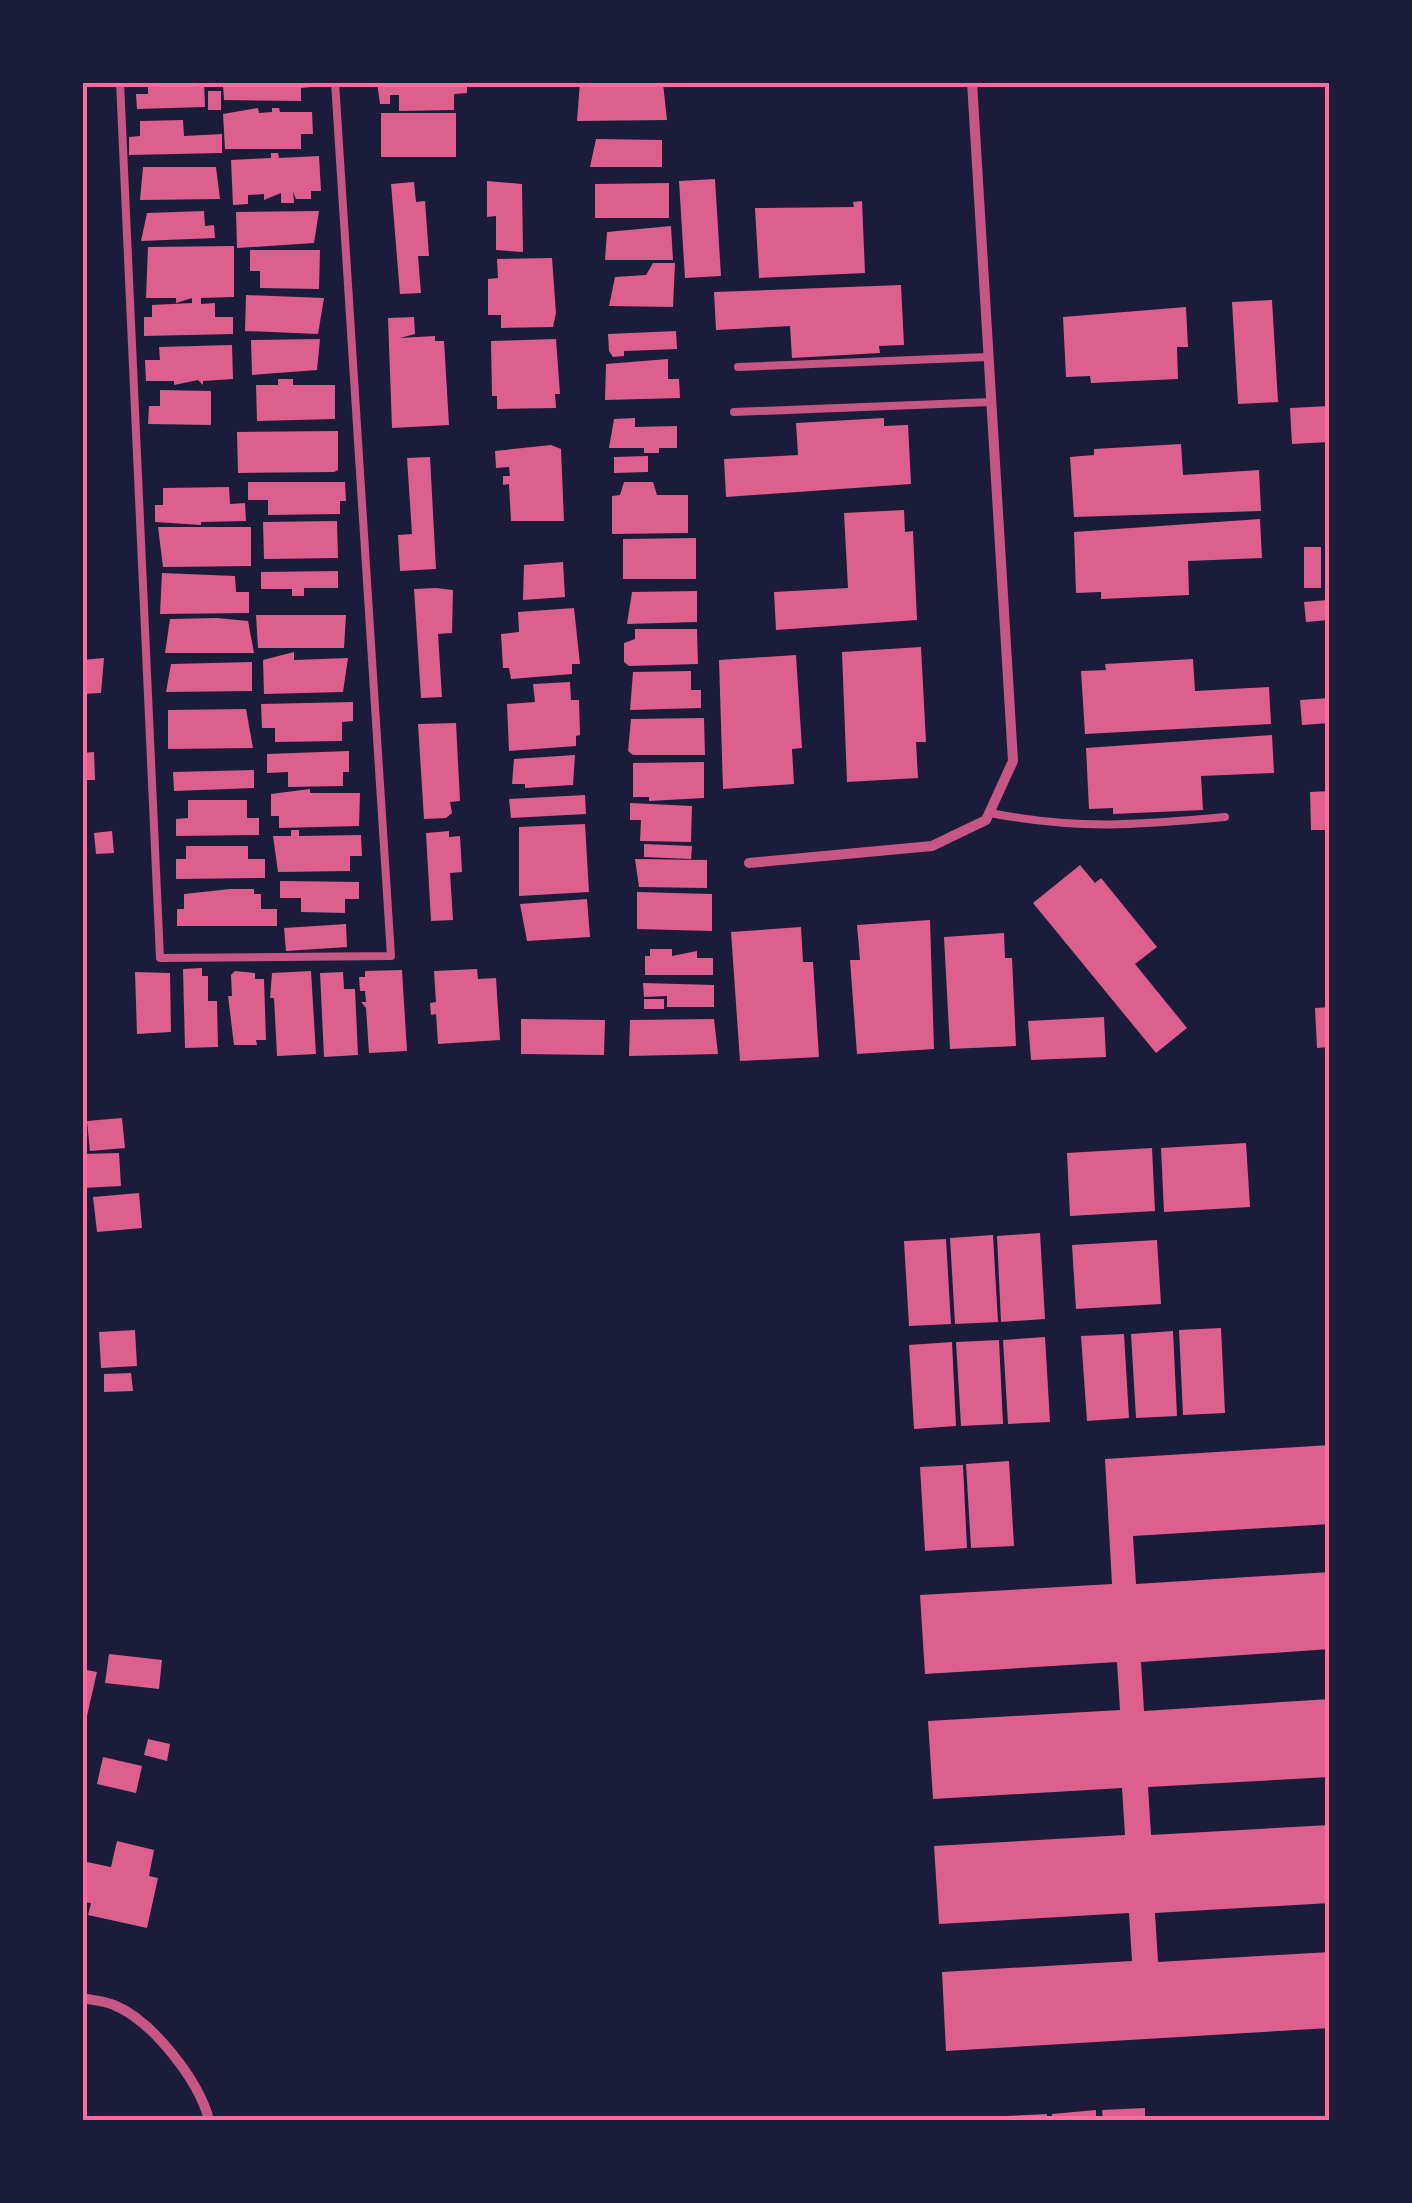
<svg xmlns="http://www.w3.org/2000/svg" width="1412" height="2203" font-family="Mulish,sans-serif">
  <rect width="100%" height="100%" fill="#1b1b3a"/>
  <path fill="#dd5f8e" d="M148 82H204L205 107 137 109 136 94H148Z
    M238 82H312V87L301 88V101L224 100 223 85Z
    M377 82H467V93L454 94V110L399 111V95H390V104H380Z
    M580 82 663 83 667 120 577 121Z
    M208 91H221V110H208Z
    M258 108 259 113 272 112V108H279L280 112H312L313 134H301V149H225L223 114Z
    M381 113H456V157H381Z
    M183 120 184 136 222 134V153L129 155V137L140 136V121Z
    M596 139 662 140V167H590Z
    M271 153H278L279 158 319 156 321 191H311V199H296L293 192 294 203H281V193L264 200V194L248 195V204L233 205 231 160 271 158Z
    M143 167H216L220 199 140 200Z
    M715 179 721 276 685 278 679 181Z
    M487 181 522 184 523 252 496 250V216L487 217Z
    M414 182 416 202 425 201 429 256H418L421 293 400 294 391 184Z
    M669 183V218H595V184Z
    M862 201 865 273 759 278 755 208 854 207 853 202Z
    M204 211 205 226 214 225 215 238 141 241 147 213Z
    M319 211 314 243 237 248 236 212Z
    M671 226 673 260H605L607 232Z
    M234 246V297L201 298V304L215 303V317H233V334L144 336V317H152V305L192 303V298L176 303V298H146L148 247Z
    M250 250H320L319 289 260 288V271H250Z
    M552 258 556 313 553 327 501 328V315H488V279L498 278 497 259Z
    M653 263H675L673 307 609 306 615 277 646 275Z
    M901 285 904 345 879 346 880 353 792 358 790 326 716 330 714 292Z
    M246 295 324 298 318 334 245 331Z
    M1272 300 1278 402 1238 404 1232 302Z
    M1186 307 1188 347H1177L1178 379 1091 383 1090 376 1066 377 1063 317Z
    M414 317 415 334 400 338 435 336V341H444L449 425 392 428 388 318Z
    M676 331 677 349 624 351V356L613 357 609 351 608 334Z
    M320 339 317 370 252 375 251 340Z
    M556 339 560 394H555L556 408 497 409V396H492L491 341Z
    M232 345 233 379 203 381V385L198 380 174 385V381H146L145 360H160L159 347Z
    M668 359V379H679L680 398 605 400 606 364Z
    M278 379H293V385H335V419L257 421 256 385H278Z
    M160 390 211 391V425L148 424 149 406H160Z
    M1329 406 1330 442 1292 444 1290 408Z
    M635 418V427L677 426V448H659V453H644V448H609L614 419Z
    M884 418V426L908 425 911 484 726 497 724 459 798 455 796 423Z
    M338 431V470L334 472 238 473 237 432Z
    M1181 444 1183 475 1259 470 1261 511 1074 517 1070 457 1094 455V449Z
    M551 445 561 449 564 521H511L509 484 503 485V476H510L509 467 496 468 495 451Z
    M648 456V472L614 473V457Z
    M430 457 436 569 400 571 398 535 412 534 407 458Z
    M248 482H345L346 501H340V514L268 515V500H248Z
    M624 482H653L657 495H688V533L612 534V496L620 495Z
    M229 487 230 504 245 503 246 521 201 522V525L155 522V505H163V488Z
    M904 510 905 532 913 531 917 620 776 630 774 592 848 588 844 513Z
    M1260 519 1262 558 1188 561 1189 595 1101 599V592L1076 593 1074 532Z
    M337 521 338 558 264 559 263 522Z
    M158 527H251V566L163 567Z
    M696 538V579H623V539Z
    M1304 547H1321V588H1304Z
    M563 562 565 597 523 600 524 565Z
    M338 571V588H304V596H292V589H261V572Z
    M162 573 235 576 236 592H249V613L160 614Z
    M436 588 453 590 452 633 438 634 442 697 421 698 414 589Z
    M697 591V622L627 624 632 592Z
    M1328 600 1329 620 1306 622 1304 602Z
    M574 608 580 664H572V674L511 679 509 668H503L501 634 519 632 518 612Z
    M256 615H346L344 648H258Z
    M217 618 248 621 254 653H165L170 619Z
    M635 629H697L698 664 629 666 624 662V643L635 639Z
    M921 647 926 742H916L918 778 847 782 842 652Z
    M294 652V660L348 658 343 692 264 694 263 660Z
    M796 655 802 748 792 749 794 784 723 789 719 660Z
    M104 658 101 693 82 694V660Z
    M1193 659 1195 691 1269 687 1271 724 1085 734 1081 671 1106 670 1105 664Z
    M252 662V691L166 692 171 664Z
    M691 671V690H701V708L630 710 633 672Z
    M570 682 571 700H579L580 735 576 736V746L509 751 507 704 535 702 533 684Z
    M1330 698V723L1302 725 1300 700Z
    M353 702V721L342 722V741L275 742V728H262L261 704Z
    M246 709 253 748 168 749V710Z
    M704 718 705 755H633L628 751 631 719Z
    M456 723 460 801 450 802 452 813 446 818 424 819 418 724Z
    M1272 735 1274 773 1201 776 1203 810 1113 814V808L1089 809 1086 748Z
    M349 751V772H343V786L288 787V772L267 773V754Z
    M94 752 95 780H82V753Z
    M575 755 573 785 525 788V784H512L514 759Z
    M704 762V798L649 801V797H633V763Z
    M254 770V788L174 791 173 772Z
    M310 789V793H360L359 826 279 828V816H271V794Z
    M1330 791V830H1311L1310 792Z
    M585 795 586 814 511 818 509 799Z
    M188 800H247V818H259V835L176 836V819L188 818Z
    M630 803 692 806 691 842 640 841 641 820H630Z
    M585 824 589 892 519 896V827Z
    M291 830H299V836L361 835 362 856H350V871L278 872 273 836H291Z
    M112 831 114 853 96 854 94 833Z
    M449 831V837L460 836 462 872 450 873 453 920 431 921 426 833Z
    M644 844 692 846 691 859 644 857Z
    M186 846H248V859H265V878L176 879V859H186Z
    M635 859 707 860V888L639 887Z
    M1080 865 1095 883 1101 878 1157 947 1135 964 1187 1028 1156 1053 1033 903Z
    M280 881 359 882V899H345V913L301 912V898H280Z
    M230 889H254V894H261V909H277V926H177V909H184V894Z
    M637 892 712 894V931L637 929Z
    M587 899 590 937 527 941 520 904Z
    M930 920 934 1049 857 1054 850 960H860L857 925Z
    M346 924 347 947 286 951 284 928Z
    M801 927 803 962H813L819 1057 740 1061 731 932Z
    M1004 933 1005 958H1012L1016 1046 950 1049 944 937Z
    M650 949H672V956L697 951V958H713V975H645V956H650Z
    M202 968V976H208V1001H217L218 1047 185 1048 183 969Z
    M477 969 478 979 496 978 500 1040 438 1044 436 1014 431 1015 430 1003 436 1002 434 971Z
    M402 970 407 1051 369 1053 366 1008 361 1002H366L365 991H360L359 977H365V971Z
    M235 971 255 973V979H264L266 1040H256L257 1045H234L228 996H232L231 975Z
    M311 971 316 1054 277 1056 274 998H270L272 973Z
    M135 972 170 973 171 1032 137 1034Z
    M343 972 344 989H355L358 1055 324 1057 320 973Z
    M643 983 714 985V1007H667V996L644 997Z
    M644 999H664V1009H644Z
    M1330 1007V1047L1317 1048 1315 1008Z
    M1104 1017 1106 1057 1031 1060 1028 1021Z
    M521 1019 605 1020 604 1055 521 1054Z
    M714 1019 718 1054 629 1056 630 1020Z
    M122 1118 125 1148 90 1151 87 1121Z
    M1246 1143 1250 1207 1164 1212 1161 1148Z
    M1152 1148 1155 1211 1070 1216 1067 1153Z
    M119 1153 121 1186 82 1188V1154Z
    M139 1193 142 1228 97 1232 93 1197Z
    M1040 1233 1045 1319 1001 1322 997 1236Z
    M993 1235 998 1322 955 1324 950 1238Z
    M946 1239 951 1324 909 1326 904 1241Z
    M1157 1240 1161 1304 1076 1309 1072 1245Z
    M1221 1328 1225 1413 1183 1415 1179 1330Z
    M135 1330 137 1366 101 1368 99 1332Z
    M1173 1331 1177 1416 1136 1418 1131 1334Z
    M1124 1334 1129 1418 1087 1421 1081 1336Z
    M1045 1337 1050 1422 1008 1424 1003 1340Z
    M999 1340 1003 1424 961 1426 956 1342Z
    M952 1342 956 1426 914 1429 909 1345Z
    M131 1373 133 1391 104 1392V1374Z
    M1330 1445V1524L1133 1536 1136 1584 1330 1572V1649L1141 1662 1144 1711 1330 1699V1777L1148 1787 1151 1835 1330 1825V1903L1155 1913 1158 1962 1330 1952V2028L946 2051 942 1972 1132 1961 1129 1913 939 1924 934 1846 1125 1835 1122 1788 933 1799 928 1721 1120 1710 1117 1662 925 1674 920 1595 1112 1584 1105 1459Z
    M1009 1461 1014 1546 971 1548 966 1464Z
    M963 1465 967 1548 925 1551 920 1467Z
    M109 1654 162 1660 159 1689 105 1683Z
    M82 1669 97 1672 84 1729H82Z
    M148 1739 170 1744 167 1761 144 1755Z
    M103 1757 142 1766 136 1793 97 1784Z
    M117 1841 154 1850 149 1876 158 1878 147 1928 88 1915 91 1903 82 1902V1861L111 1867Z
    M1145 2108V2120H1103L1102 2110Z
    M1096 2110V2120H1052V2114Z
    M1047 2114V2120H1005V2116Z"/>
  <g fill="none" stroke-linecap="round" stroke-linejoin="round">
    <path stroke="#c65784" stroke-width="8" d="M120 82 160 958 391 956 335 82
      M738 367 988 357
      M734 412 991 402
      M990 813C1078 830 1136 825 1225 817"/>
    <path stroke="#c65784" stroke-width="10" d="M749 863 932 846 986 820 1013 761 972 82
      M82 1998C92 2000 105 2001 114 2005 153 2021 199 2081 209 2120"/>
  </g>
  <rect width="1412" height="2203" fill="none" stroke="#1b1b3a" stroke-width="170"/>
  <rect x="85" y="85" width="1242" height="2033" fill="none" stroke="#ff6b9d" stroke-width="4"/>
</svg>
